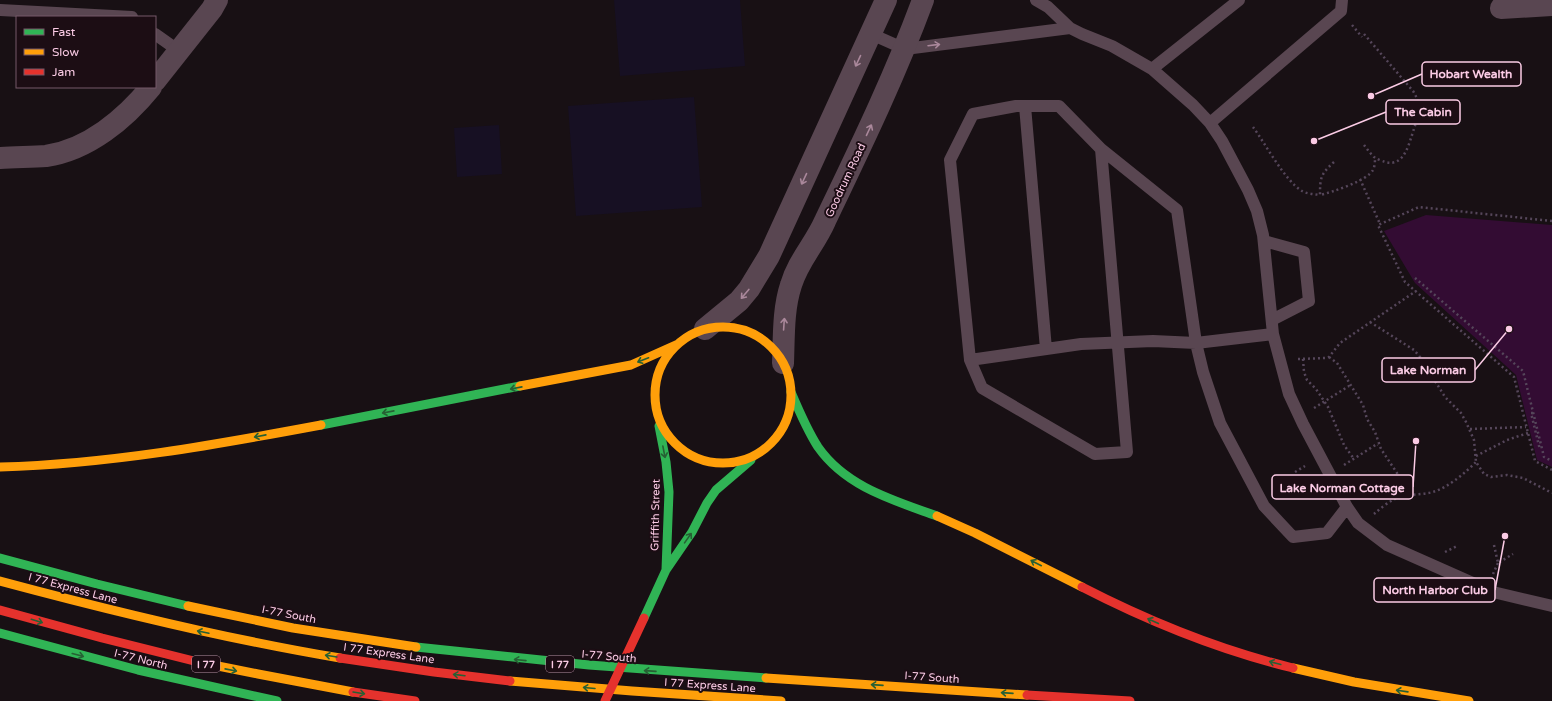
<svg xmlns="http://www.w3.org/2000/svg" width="1552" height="701" font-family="'Varela Round',sans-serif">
  <rect width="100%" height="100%" fill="#181014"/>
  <path fill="#171023" d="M614 0H740L745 66 620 76Z
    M694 97 702 207 576 216 568 106Z
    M499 125 502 174 457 177 454 128Z"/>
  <path fill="#330c33" d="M1426 215 1552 225V467L1537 460 1516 375 1415 283 1384 231Z"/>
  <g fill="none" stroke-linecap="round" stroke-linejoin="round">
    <path stroke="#55465a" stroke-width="2.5" stroke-dasharray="2 3" stroke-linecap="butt" d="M1352 25 1362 37
      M1253 127C1265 143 1285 181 1302 191 1307 194 1314 194 1320 195
      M1364 145C1367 149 1370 153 1374 157 1377 159 1382 161 1385 162 1403 167 1408 147 1412 135 1417 119 1423 106 1413 91L1364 34
      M1334 162C1321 174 1320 177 1320 195 1332 192 1367 181 1373 170 1375 166 1375 161 1375 157
      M1360 179 1380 224
      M1552 221 1419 207 1378 225 1405 282 1514 377 1535 461 1552 470
      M1415 278 1523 371 1544 457 1552 461
      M1370 322 1414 350 1420 357 1445 397 1461 413 1466 422 1474 440 1476 462 1484 474 1491 477 1507 475 1523 478 1552 493
      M1329 357 1337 363 1363 405 1367 419 1375 432 1381 449 1397 473 1399 480V498
      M1298 359 1326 358 1329 357 1340 343 1416 291
      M1303 359 1304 372 1307 380 1316 389 1328 407 1344 445 1354 459
      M1314 408 1349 386 1351 389
      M1533 413H1531L1540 450
      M1470 429 1526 427
      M1476 456 1507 440 1528 433
      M1344 465 1377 444 1378 445
      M1295 472 1305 466
      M1303 485 1312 479
      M1374 514C1381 508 1390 500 1400 497 1410 494 1422 495 1433 492 1449 487 1465 473 1476 462
      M1494 545 1498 563 1513 554
      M1445 552 1457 546
      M1493 574 1498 563"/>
    <path stroke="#594651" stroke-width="12" d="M1036 0 1048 7 1070 28 1082 34 1112 46 1152 69 1193 105 1210 123 1222 141 1248 190 1257 211 1263 235 1273 334 1289 394 1303 424 1347 507 1358 523 1387 545 1493 592 1552 606
      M0 10 132 17
      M155 34 179 51
      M871 34 905 49 1070 28
      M1152 69 1239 0
      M1016 106H1059L1101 149 1177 210 1196 343 1153 341 1081 344 970 360 950 160 973 114Z
      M1025 106 1046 349
      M1210 123 1341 11 1342 0
      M1264 241 1304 252 1309 301 1272 320
      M1273 334 1196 343 1203 372 1220 423 1264 506 1293 537 1327 533 1347 507
      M970 360 982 388 1095 454 1127 452 1101 149"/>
    <path stroke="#594651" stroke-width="22" d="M1501 8 1552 5
      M155 81 212 9 217 0
      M0 158C15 157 31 157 46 156 88 150 125 119 151 87
      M705 329 739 301 749 289 769 256 886 0
      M783 363C784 337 783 309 791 285 798 261 815 244 825 221 860 148 895 76 923 0"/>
    <path stroke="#30b455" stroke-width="9" d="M791 392C799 411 807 430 818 447 846 487 893 500 937 516
      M321 425 520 386
      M659 426 666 462 669 492 666 570
      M0 558 97 584 188 606
      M644 618 666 570 692 532 707 503 716 490 751 460
      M0 633 138 670 277 701
      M416 647 589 665 766 678"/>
    <path stroke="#ff9f0a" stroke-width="9" d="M655 395a68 68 0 1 1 136 0a68 68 0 1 1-136 0Z
      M520 386 631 365 678 344
      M0 467C109 464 214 445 321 425
      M937 516 975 533 1082 587
      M0 581C112 611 225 639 340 658
      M188 606 293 628 416 647
      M198 662 258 674 353 692
      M1293 668 1354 682 1469 701
      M766 678 1027 695
      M510 681 632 691 781 701"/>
    <path stroke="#e5322d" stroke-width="9" d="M1082 587C1150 622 1219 650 1293 668
      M0 610 102 638 198 662
      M340 658 434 672 510 681
      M353 692 415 701
      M1027 695 1130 701"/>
    <path stroke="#e5322d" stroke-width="9" d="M605 701 644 618"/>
  </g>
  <defs><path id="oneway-shaft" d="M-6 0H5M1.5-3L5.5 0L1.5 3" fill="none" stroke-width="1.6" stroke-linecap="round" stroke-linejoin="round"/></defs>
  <g stroke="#aa889b">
    <use href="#oneway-shaft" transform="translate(934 45) rotate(-7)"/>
    <use href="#oneway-shaft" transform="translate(858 61) rotate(115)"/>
    <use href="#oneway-shaft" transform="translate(869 130) rotate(-65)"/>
    <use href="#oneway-shaft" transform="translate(804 179) rotate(115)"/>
    <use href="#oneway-shaft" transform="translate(745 294) rotate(130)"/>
    <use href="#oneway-shaft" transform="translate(784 324) rotate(-86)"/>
  </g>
  <g stroke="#266034">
    <use href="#oneway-shaft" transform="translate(643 360) rotate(159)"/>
    <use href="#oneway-shaft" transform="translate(516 388) rotate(169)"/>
    <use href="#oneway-shaft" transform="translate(388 412) rotate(169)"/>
    <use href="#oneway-shaft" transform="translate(260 436) rotate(169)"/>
    <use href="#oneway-shaft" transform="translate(664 452) rotate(79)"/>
    <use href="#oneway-shaft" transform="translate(688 538) rotate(-55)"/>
    <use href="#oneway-shaft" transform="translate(1036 563) rotate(-153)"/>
    <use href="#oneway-shaft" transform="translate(37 621) rotate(17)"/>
    <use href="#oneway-shaft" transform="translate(1153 621) rotate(-156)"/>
    <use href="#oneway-shaft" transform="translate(203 632) rotate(-168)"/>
    <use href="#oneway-shaft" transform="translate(78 655) rotate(15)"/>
    <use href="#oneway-shaft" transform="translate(331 656) rotate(-171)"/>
    <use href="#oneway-shaft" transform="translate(520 660) rotate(-174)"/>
    <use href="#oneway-shaft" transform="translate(1275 663) rotate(-165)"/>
    <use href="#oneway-shaft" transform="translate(231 670) rotate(11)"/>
    <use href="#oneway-shaft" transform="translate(650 671) rotate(-176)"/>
    <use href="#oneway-shaft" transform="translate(459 675) rotate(-173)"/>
    <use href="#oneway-shaft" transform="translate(877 685) rotate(-176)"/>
    <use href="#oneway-shaft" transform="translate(589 688) rotate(-175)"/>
    <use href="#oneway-shaft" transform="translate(1402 691) rotate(-172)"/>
    <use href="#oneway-shaft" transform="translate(359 693) rotate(9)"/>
    <use href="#oneway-shaft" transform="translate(1007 693) rotate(-176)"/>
  </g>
  <g text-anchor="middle" stroke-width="4" stroke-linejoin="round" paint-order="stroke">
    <g fill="#1c0d14" stroke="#b892a6" stroke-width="1">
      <rect x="192" y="656" width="28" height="16" rx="3"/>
      <rect x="546" y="656" width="28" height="16" rx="3"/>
    </g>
    <g font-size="10" font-weight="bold" fill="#fbcbe5">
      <text x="206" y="668">I 77</text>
      <text x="560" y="668">I 77</text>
    </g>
    <g font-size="11" fill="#fbcbe5" stroke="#1c0d14">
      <text transform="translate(845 180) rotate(-65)" y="4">Goodrum Road</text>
      <text transform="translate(655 515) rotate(-89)" y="4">Griffith Street</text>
      <text transform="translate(73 588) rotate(15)" y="4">I 77 Express Lane</text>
      <text transform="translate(289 614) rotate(11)" y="4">I-77 South</text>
      <text transform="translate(389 653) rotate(8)" y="4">I 77 Express Lane</text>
      <text transform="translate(609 656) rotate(5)" y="4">I-77 South</text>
      <text transform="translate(141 659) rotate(14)" y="4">I-77 North</text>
      <text transform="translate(932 677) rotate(4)" y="4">I-77 South</text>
      <text transform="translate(710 685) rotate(4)" y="4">I 77 Express Lane</text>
    </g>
  </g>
  <path fill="none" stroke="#fbcbe5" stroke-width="1.5" d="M1371 96L1422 74M1314 141L1386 112M1509 329L1475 370M1416 441L1413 487M1505 536L1495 590"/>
  <g fill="#fbcbe5" stroke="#1c0d14" stroke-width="1.5">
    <circle cx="1371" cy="96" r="4"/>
    <circle cx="1314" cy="141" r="4"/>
    <circle cx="1509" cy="329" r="4"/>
    <circle cx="1416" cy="441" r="4"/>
    <circle cx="1505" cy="536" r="4"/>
  </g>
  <g fill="#1c0d14" stroke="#fbcbe5" stroke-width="1.5">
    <rect x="1422" y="62" width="99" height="24" rx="4"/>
    <rect x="1386" y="100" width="74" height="24" rx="4"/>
    <rect x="1382" y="358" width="93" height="24" rx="4"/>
    <rect x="1272" y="475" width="141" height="24" rx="4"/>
    <rect x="1374" y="578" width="121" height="24" rx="4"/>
  </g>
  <g font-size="12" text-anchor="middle" font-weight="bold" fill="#fbcbe5">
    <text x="1471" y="78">Hobart Wealth</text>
    <text x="1423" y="116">The Cabin</text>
    <text x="1428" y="374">Lake Norman</text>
    <text x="1342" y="492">Lake Norman Cottage</text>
    <text x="1435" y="594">North Harbor Club</text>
  </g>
  <rect x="16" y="16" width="140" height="72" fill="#1c0d14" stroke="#755968"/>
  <rect x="24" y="29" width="20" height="6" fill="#30b455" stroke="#755968"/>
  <text x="52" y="36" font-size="12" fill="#fbcbe5">Fast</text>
  <rect x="24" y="49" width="20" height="6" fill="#ff9f0a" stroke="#755968"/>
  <text x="52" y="56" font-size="12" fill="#fbcbe5">Slow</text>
  <rect x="24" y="69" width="20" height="6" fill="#e5322d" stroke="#755968"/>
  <text x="52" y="76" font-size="12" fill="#fbcbe5">Jam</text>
</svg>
